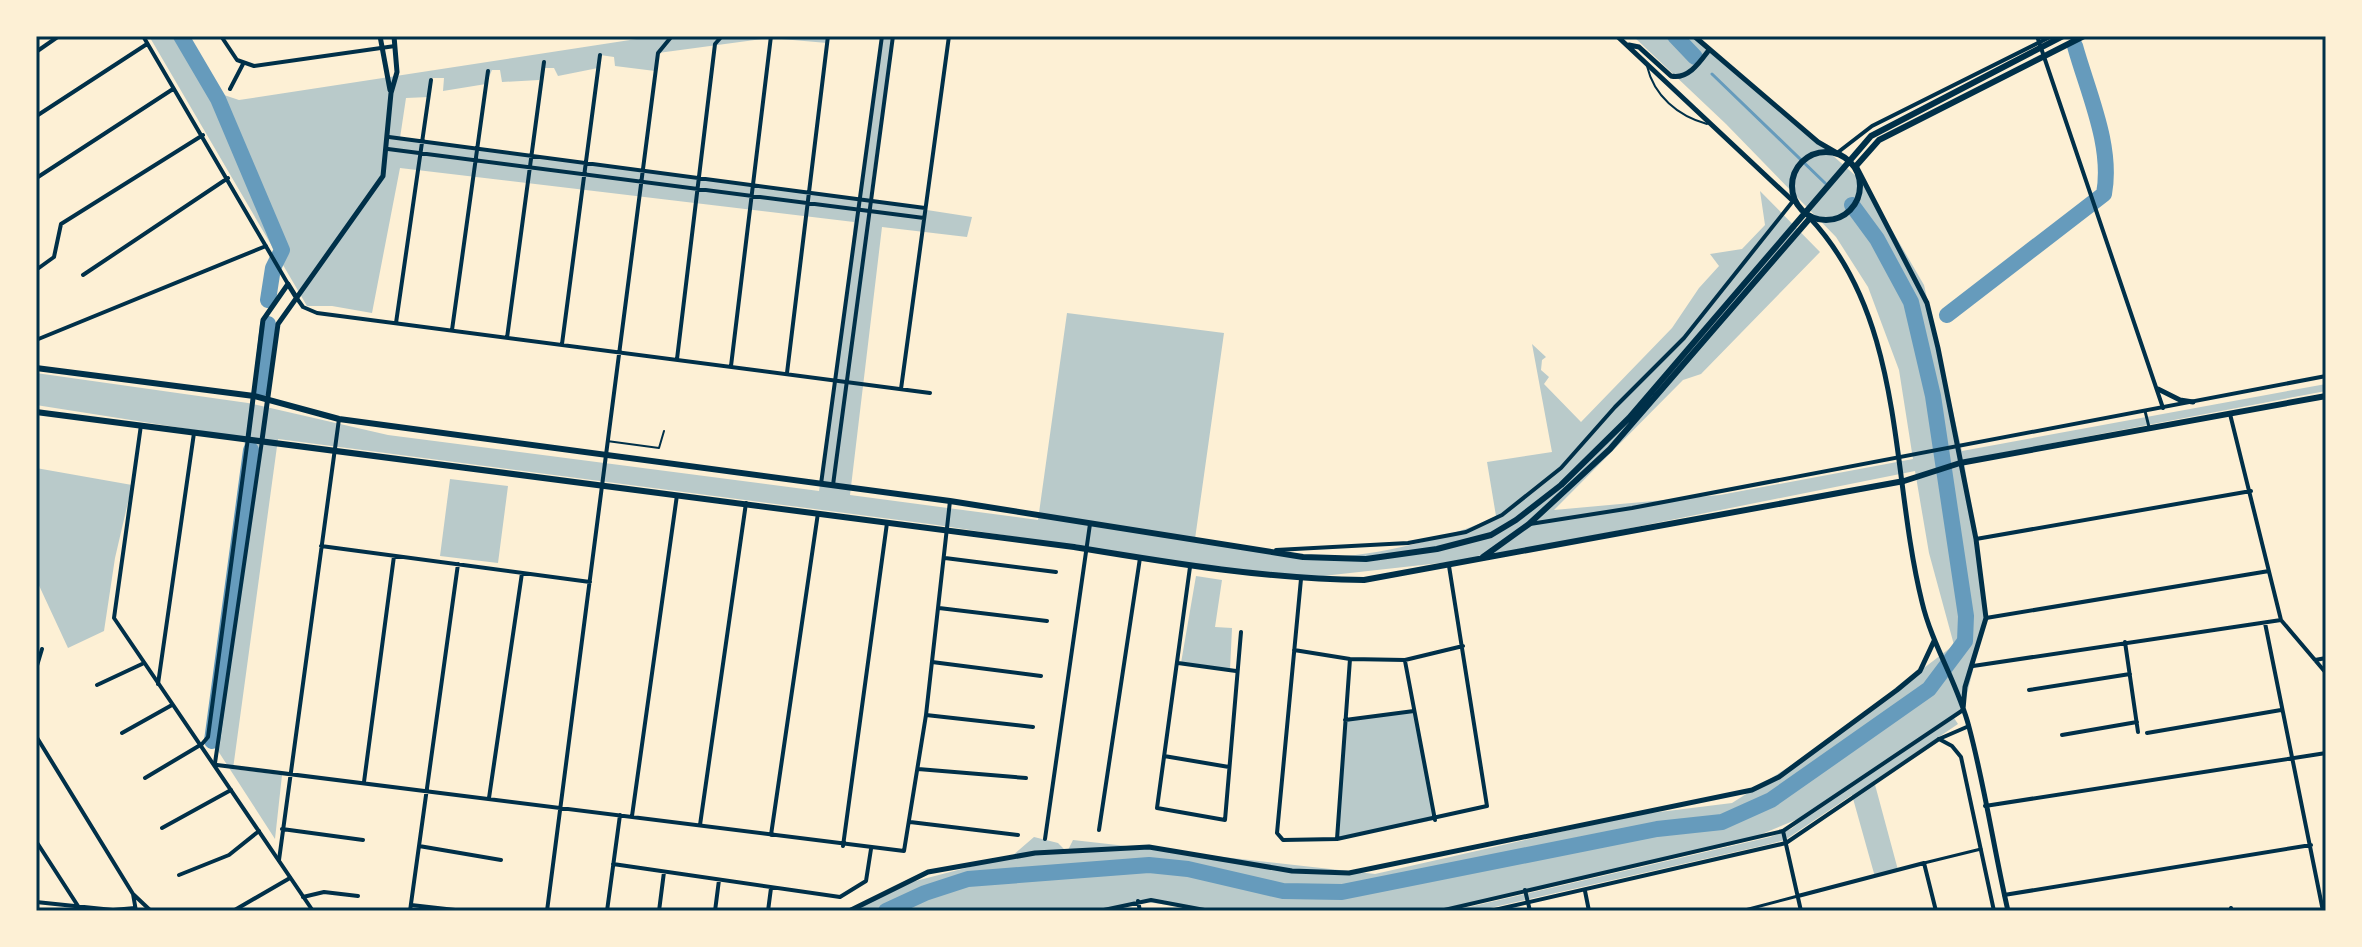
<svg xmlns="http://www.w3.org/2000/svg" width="2362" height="947" font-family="'Alegreya Sans',sans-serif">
  <rect width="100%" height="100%" fill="#fdf0d5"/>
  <path fill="#b9caca" d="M149 36H185L221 94 239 100 656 36H828L827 43 770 38 658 53 655 71 615 66 614 57 600 55 598 68 558 76 554 68H544L539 80 502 82 500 70H492L486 84 443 91 444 78H432L429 97 406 98 400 138 861 200 882 36H892L869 201 972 217 967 237 882 227 850 495 1038 520 1067 313 1224 333 1195 539C1237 545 1281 555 1323 557 1368 558 1456 537 1496 516L1487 462 1552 452 1532 344 1546 357 1542 360 1541 370 1549 377 1544 384 1581 422 1672 328 1699 288 1719 266 1710 254 1742 249 1765 225 1760 191 1820 252 1701 374 1683 380 1554 510 1720 495 1913 459 1899 370 1868 287 1836 237 1726 124 1633 36H1697L1865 184 1924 285 1962 451 2326 384V391L1964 460 1986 618 1963 710 1897 756 1954 718 1958 724 1874 781 1898 870 1875 877 1852 795 1785 840 1770 844 1477 911H1452L1770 837 1791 829 1810 814 1740 843 1440 911H1215L1138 901 1099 911H849L900 885 1012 856 1034 837 1058 843 1067 852 1073 840 1375 874 1635 815 1732 803 1823 745 1954 645 1929 553 1915 471 1476 559 1314 577 1232 570 937 525 278 439 233 769 282 775 275 839 211 740 245 438 36 405V373L248 403 388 435 819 491 848 295 854 222 400 168 372 313 332 306H307Z
    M36 468 132 485 115 558 104 631 68 648 36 579Z
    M450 479 508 486 498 563 440 556Z
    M1196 576 1222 580 1215 627 1232 628 1230 670 1181 663Z
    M1414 711 1435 820 1337 839 1345 720Z"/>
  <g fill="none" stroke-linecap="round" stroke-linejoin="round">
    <path stroke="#669bbc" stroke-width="3" d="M1712 74 1825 183"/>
    <path stroke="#669bbc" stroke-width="16" d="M181 36 218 99 282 250 273 268 268 300
      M1675 36 1695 57
      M1947 315 2104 194C2113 146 2088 93 2075 46
      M261 389 268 324
      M212 741 251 450
      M886 911 925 893 968 879 1149 865 1188 869 1283 891 1342 892 1657 829 1722 822 1771 800 1929 689 1965 641 1966 616 1933 396 1911 302 1877 239 1852 205"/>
    <path stroke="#003049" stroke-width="2" d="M1647 66C1654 96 1678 116 1707 124
      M607 441 659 448 664 431"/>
    <path stroke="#003049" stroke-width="3" d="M2145 411 2149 427
      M1924 863 1981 849
      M1741 911 1798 896"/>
    <path stroke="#003049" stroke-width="4" d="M143 36 288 284
      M221 36 237 60 254 66 395 46
      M444 36H465
      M2037 36 2163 408
      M36 52 59 36
      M230 89 243 64
      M38 115 147 44
      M389 137 925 208
      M388 149 924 218
      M38 177 173 89
      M36 270 54 257 61 224 203 135
      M83 275 228 178
      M296 297 303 307 317 313 930 393
      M396 323 431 80
      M452 330 488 71
      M507 338 544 62
      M36 340 266 246
      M562 344 600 55
      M677 359 715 44 722 36
      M731 366 771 36
      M787 373 828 36
      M901 389 949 36
      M2230 414 2281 620 2326 673
      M1976 539 2251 491
      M321 546 590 582
      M945 558 1056 572
      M1190 567 1157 808 1225 820 1241 632
      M1301 579 1277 833 1283 840 1337 839 1487 806 1449 566
      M939 608 1047 621
      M1986 618 2269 571
      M2265 623 2323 911
      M2125 642 2138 732
      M1294 650 1350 659 1405 660 1463 646
      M2315 660 2326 658
      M1405 661 1435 820
      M932 662 1041 676
      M1178 663 1236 671
      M1973 666 2281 620
      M36 669 42 649
      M158 684 194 433
      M97 685 142 664
      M2029 690 2130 674
      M926 715 1033 727
      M1345 720 1414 711
      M122 733 172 705
      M2147 733 2281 710
      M2062 735 2137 722
      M36 736 133 894 151 911
      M1939 739 1952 746 1961 757 1994 911
      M1164 756 1229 767
      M215 763 262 441
      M217 765 904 851 926 715 950 501
      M918 769 1026 778
      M145 778 202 744 208 737 248 438
      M364 782 394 556
      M489 798 522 573
      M1985 806 2326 753
      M632 816 677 495
      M910 822 1018 835
      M700 825 746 503
      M162 828 231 790
      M282 829 363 840
      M1099 830 1140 558
      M1783 831 1801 911
      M771 835 818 513
      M1045 839 1090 524
      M1337 839 1350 659
      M36 841 78 906
      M419 846 501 860
      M843 846 887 523
      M279 860 339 419
      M613 864 840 897 866 881 871 849
      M179 875 229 855 259 831
      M1525 890 1530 911
      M1585 891 1589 911
      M133 894 136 911
      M2004 895 2311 845
      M1798 896 1924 863 1936 911
      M303 897 324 892 358 896
      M1138 901 1140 911
      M36 902 113 910 135 908
      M411 905 464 911
      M2231 908 2232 911
      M233 911 290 878
      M410 911 458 564
      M547 911 658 53 672 36
      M607 911 620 815
      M659 911 664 872
      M715 911 719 880
      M768 911 771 888
      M1099 911 1151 900 1210 911"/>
    <path stroke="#003049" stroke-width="4" d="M1837 153 1872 126 2052 36
      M141 425 114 618 313 911
      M821 484 882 36
      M833 485 893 36
      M1530 524 1632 508 2326 376
      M1276 550 1408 543 1466 532 1502 515 1561 468 1615 407 1684 338 1793 201
      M1440 911 1783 831 1963 710
      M1490 911 1786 843 1939 739 1969 726"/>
    <path stroke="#003049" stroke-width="5" d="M380 36 390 90
      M1617 36 1793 201
      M1694 36 1818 142 1837 153
      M1629 45 1639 47 1671 76C1688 80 1700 62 1709 50
      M1856 166 1927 303 1938 348 1976 539 1986 618 1965 687 1963 709
      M1810 218C1906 321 1890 473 1922 602 1932 645 1958 684 1969 727 1985 787 1994 850 2008 911
      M2158 389 2180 400 2193 402
      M248 438 263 320 288 284 296 297
      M262 440 278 324 383 176 391 93 397 72 394 36
      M849 911 928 872 1035 853 1149 847 1292 871 1349 873 1752 790 1779 777 1897 690 1920 671 1934 641"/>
    <path stroke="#003049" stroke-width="6" d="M1792 186a34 34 0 1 1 68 0a34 34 0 1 1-68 0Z
      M1856 166 1879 140 2084 36
      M36 368 254 396 339 419 950 501 1303 557 1366 559 1437 549 1491 535 1516 520 1561 485 1629 418 1871 136 2063 36
      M36 412 1074 547C1171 563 1266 579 1364 580L1904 481 1960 463 2326 396
      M1483 557 1529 524 1610 449 1810 218"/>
  </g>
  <rect width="2362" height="947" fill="none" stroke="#fdf0d5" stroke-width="76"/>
  <rect x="38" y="38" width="2286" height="871" fill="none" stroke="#003049" stroke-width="3"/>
</svg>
